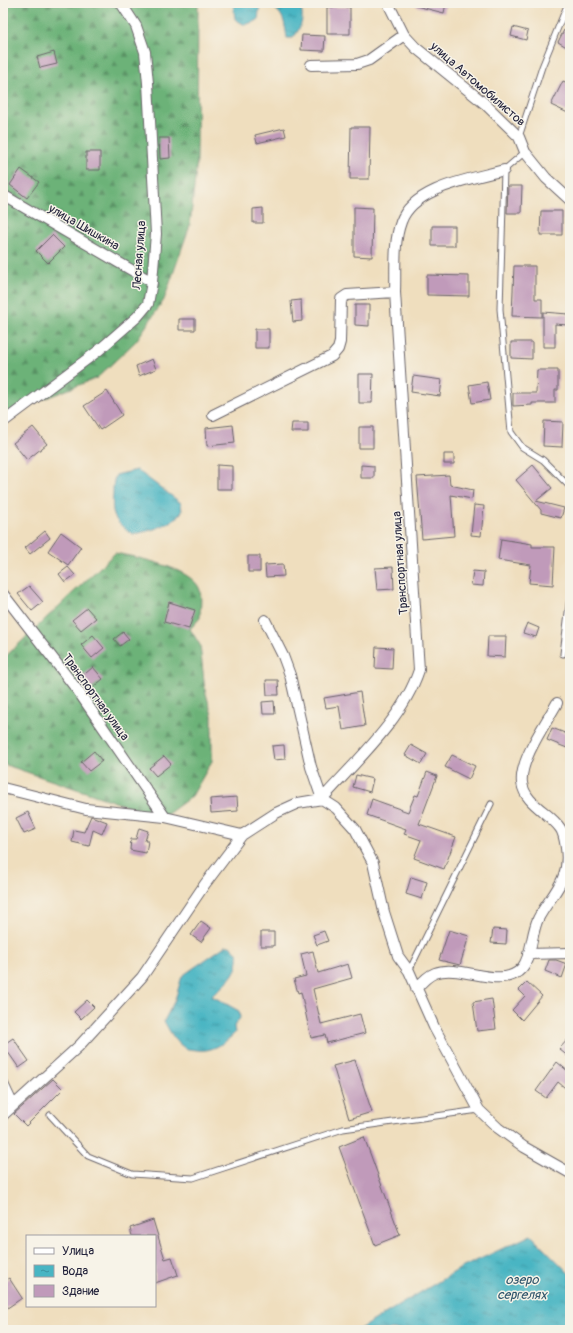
<svg xmlns="http://www.w3.org/2000/svg" width="573" height="1333" font-family="Pangolin,sans-serif">
  <defs>
    <pattern id="forest-firs" width="22" height="20" patternUnits="userSpaceOnUse"><rect width="22" height="20" fill="#6cb278"/><path d="M5 1l3.5 6h-7zM16 11l3.5 6h-7z" fill="#589064"/></pattern>
    <pattern id="water-ripples" width="26" height="14" patternUnits="userSpaceOnUse"><rect width="26" height="14" fill="#48b5c3"/><path d="M2 4q2-2 4 0t4 0M15 11q2-2 4 0t4 0" fill="none" stroke="#3c93a0"/></pattern>
  </defs>
  <rect width="100%" height="100%" fill="#f7f3e8"/>
  <filter id="ink" filterUnits="userSpaceOnUse"><feTurbulence type="fractalNoise" baseFrequency=".025" numOctaves="2"/><feDisplacementMap in="SourceGraphic" scale="8" xChannelSelector="R" yChannelSelector="G"/><feConvolveMatrix kernelMatrix="1 2 1 2 8 2 1 2 1" color-interpolation-filters="sRGB"/></filter>
  <filter id="wash" filterUnits="userSpaceOnUse"><feTurbulence type="fractalNoise" baseFrequency=".012" numOctaves="4" result="noise"/><feDisplacementMap in="SourceGraphic" scale="16" xChannelSelector="R" yChannelSelector="G"/><feGaussianBlur stdDeviation="0.9" result="paint"/><feColorMatrix in="noise" values="0 0 0 0 0 0 0 0 0 0 0 0 0 0 0 0 0 1.4 0 .05"/><feComposite in="paint" operator="in"/></filter>
  <g filter="url(#wash)">
    <rect width="100%" height="100%" fill="#efdebe"/>
    <path fill="url(#forest-firs)" stroke="#476a5a" d="M3 3H198L197 160 190 225 164 300 136 341 97 378 3 415Z
      M115 553C136 557 193 568 200 590 202 598 200 610 200 618L190 629 200 645 205 690 212 715V761L192 796 162 818 3 764V659Z"/>
    <path fill="url(#water-ripples)" stroke="#356c7f" d="M233 3H260L258 20 245 25 235 19Z
      M266 3H299C305 16 302 27 293 38H287C284 19 284 13 266 3Z
      M137 470 181 503 182 512C169 526 151 531 133 534 114 522 111 516 113 494 113 488 113 481 116 475Z
      M225 946H230L238 953C240 974 226 982 212 996L239 1011 240 1018 234 1026 235 1033C224 1044 212 1052 197 1050 191 1049 187 1050 182 1046 174 1040 169 1030 164 1021L175 1000 182 976Z
      M531 1235 570 1274V1325L562 1330H358L461 1268Z"/>
    <g id="blocks">
      <path fill="#c09aba" d="M416 3H446L444 13 416 6Z
        M327 7H350V34H327Z
        M513 27 528 31 526 40 511 36Z
        M564 30 570 34V49L558 42Z
        M302 35 325 36 324 51 301 50Z
        M54 52 57 64 40 68 37 57Z
        M563 81 570 84V114L551 105Z
        M351 127H370L369 179H350Z
        M284 128 286 136 257 143 255 135Z
        M159 138H169L170 158 160 159Z
        M86 152H100V170H86Z
        M21 169 39 182 27 198 10 185Z
        M508 186H522L521 213H507Z
        M354 207 373 208 372 257 354 256Z
        M263 208V223H253V209Z
        M541 211H562V235H540Z
        M432 226H455V246H432Z
        M52 235 64 247 48 263 36 251Z
        M514 266H535V299H542V317L512 316Z
        M427 275 469 276V296L427 295Z
        M301 300 302 321 293 322 291 301Z
        M355 305H369V326L355 325Z
        M543 312 568 314 567 325 555 324V347H543Z
        M179 319H195V330H179Z
        M255 329H269V348H255Z
        M511 342H532V359L511 358Z
        M152 359 156 369 139 376 136 366Z
        M537 370H558V390H555V403H532V405L513 406V393H536Z
        M359 374H373L372 403H359Z
        M413 376 442 380 440 396 411 392Z
        M487 382 490 400 472 403 469 385Z
        M107 391 122 415 100 430 84 406Z
        M544 421 563 422 562 447 543 446Z
        M292 423H308V432H291Z
        M233 425 235 443 207 446 206 428Z
        M33 427 47 444 27 460 13 443Z
        M359 427H373V448H359Z
        M444 454H454V464H444Z
        M217 465 232 466V489H217Z
        M361 465 374 466V478H361Z
        M533 465 552 488 536 501 564 508 561 518 541 513V510L516 480Z
        M449 475 450 485 473 490 472 499 451 495 454 536 422 539 417 477Z
        M474 505 484 506 481 536 471 535Z
        M45 531 50 538 30 554 25 548Z
        M61 532 81 547 68 565 48 551Z
        M501 539 532 544V547H555L553 585 529 583 531 565 498 560Z
        M248 556H260V572H248Z
        M283 564 284 576 266 577 265 565Z
        M68 567 75 575 65 582 59 574Z
        M393 567 394 589 377 590 375 568Z
        M473 571 484 572 483 586 471 585Z
        M29 586 43 602 32 611 18 594Z
        M169 602 195 610 189 629 164 622Z
        M87 608 96 618 81 630 72 620Z
        M527 623 539 628 536 637 523 633Z
        M123 632 129 639 120 646 114 639Z
        M93 635 104 648 92 658 81 645Z
        M488 636H506L505 657 487 656Z
        M376 647 393 648 392 669 375 668Z
        M93 667 103 679 87 692 78 680Z
        M266 680H278L279 695H267Z
        M360 692 365 726 343 730 339 706 326 708 324 698Z
        M274 701 275 714H263L262 702Z
        M552 728 570 735 567 748 547 740Z
        M284 745 285 759 274 760 272 746Z
        M411 745 427 754 421 764 405 755Z
        M94 751 102 761 89 771 81 762Z
        M452 755 475 766 469 779 445 767Z
        M164 756 171 764 156 776 149 768Z
        M427 772 437 776 419 824 456 837 444 869 414 858 421 840 404 834 406 829 367 815 372 799 408 812 415 795 418 796Z
        M356 775 373 779 370 792 353 787Z
        M237 797 238 811 211 813 210 799Z
        M28 812 36 829 24 834 16 818Z
        M91 816 107 822 102 834 93 830 89 846 72 842 74 830 84 832Z
        M139 828 148 831 145 841H148L146 853 130 850 131 839H136Z
        M411 877 427 882 422 899 406 894Z
        M201 921 211 928 201 942 191 935Z
        M493 929 507 930 506 944 491 943Z
        M449 930 469 936 460 965 439 960Z
        M324 931 328 941 317 945 313 935Z
        M261 932H274V946H261Z
        M313 951 318 973 348 964 352 978 313 989 321 1024 360 1014 365 1033 327 1043 325 1035 311 1038 301 992 298 993 294 979 306 976 301 954Z
        M549 960H556L567 964 562 978 545 971Z
        M527 982 542 996 522 1020 512 1010 525 996 519 990Z
        M492 999 496 1029 477 1031 473 1002Z
        M87 1000 94 1007 81 1019 74 1012Z
        M570 1037V1058L559 1049Z
        M13 1038 29 1061 19 1068 3 1045Z
        M355 1060 372 1112 349 1119 333 1066Z
        M557 1062 570 1073V1092L558 1082 546 1098 536 1091Z
        M53 1079 63 1089 26 1126 14 1114Z
        M364 1137 400 1235 375 1245 339 1147Z
        M153 1220 165 1259 172 1257 178 1275 155 1283V1236H132L130 1228Z
        M9 1278 22 1298 3 1311V1282Z"/>
    </g>
  </g>
  <g filter="url(#ink)">
    <use href="#blocks" fill-opacity="0" stroke="#6a6469" stroke-width="1"/>
    <g fill="none" stroke-linecap="round" stroke-linejoin="round">
      <g stroke="#6a6469" stroke-width="7">
        <path id="service" d="M519 137 542 67 568 3
          M525 152 504 170 500 309 511 432 522 447 543 460 570 487
          M563 654 570 596
          M409 971 491 804
          M50 1115 88 1156 132 1174 193 1178 343 1129 479 1110"/>
      </g>
      <g stroke="#6a6469" stroke-width="12">
        <path id="minor" d="M388 3 404 35 416 48 484 103 519 137 525 152 546 178 570 200
          M311 65 357 64 369 60 404 35
          M3 195 152 282
          M213 415 332 356 338 349 340 342 341 299 347 295 395 292
          M3 422 98 351 137 317 148 304 152 282 156 234 148 83 145 52 136 26 121 3
          M3 594 78 691 165 817
          M265 620 283 656 290 675 311 767 322 799
          M3 788 86 809 165 817 242 835
          M322 799C356 761 403 719 419 670L395 292C396 270 393 243 401 222 413 187 472 179 504 170
          M528 954 570 953
          M416 989C421 983 427 976 435 973 461 963 502 991 522 968 532 956 531 934 538 919 551 894 571 881 566 848 565 842 564 833 560 828 549 812 525 804 522 783 519 761 546 723 557 703
          M3 1084 13 1105
          M3 1115 79 1046 142 977 205 884 242 835 276 813 298 803 322 799 336 808 355 829 373 863 384 912 398 956 409 971 434 1027 479 1110 498 1128 524 1147 570 1173"/>
      </g>
      <use href="#service" stroke="#fff" stroke-width="5"/>
      <use href="#minor" stroke="#fff" stroke-width="10"/>
    </g>
  </g>
  <g text-anchor="middle" stroke-width="3" stroke-linejoin="round" paint-order="stroke">
    <g font-size="12" fill="#22223b" stroke="#f7f3e8">
      <text transform="translate(478 84) rotate(41)" y="4">улица Автомобилистов</text>
      <text transform="translate(84 227) rotate(30)" y="4">улица Шишкина</text>
      <text transform="translate(139 255) rotate(-86)" y="4">Лесная улица</text>
      <text transform="translate(400 563) rotate(-94)" y="4">Транспортная улица</text>
      <text transform="translate(96 697) rotate(54)" y="4">Транспортная улица</text>
    </g>
    <g font-size="13" font-style="italic" fill="#2f556b" stroke="#f7f3e8">
      <text x="522" y="1284">озеро<tspan x="522" dy="15">сергелях</tspan></text>
    </g>
  </g>
  <rect width="573" height="1333" fill="none" stroke="#f7f3e8" stroke-width="16"/>
  <rect x="26" y="1235" width="130" height="72" fill="#f7f3e8" stroke="#a29fa3"/>
  <rect x="34" y="1248" width="20" height="6" fill="#ffffff" stroke="#a29fa3"/>
  <text x="62" y="1255" font-size="12" fill="#22223b">Улица</text>
  <rect x="34" y="1265" width="20" height="12" fill="url(#water-ripples)" stroke="#a29fa3"/>
  <text x="62" y="1275" font-size="12" fill="#22223b">Вода</text>
  <rect x="34" y="1285" width="20" height="12" fill="#c09aba" stroke="#a29fa3"/>
  <text x="62" y="1295" font-size="12" fill="#22223b">Здание</text>
</svg>
